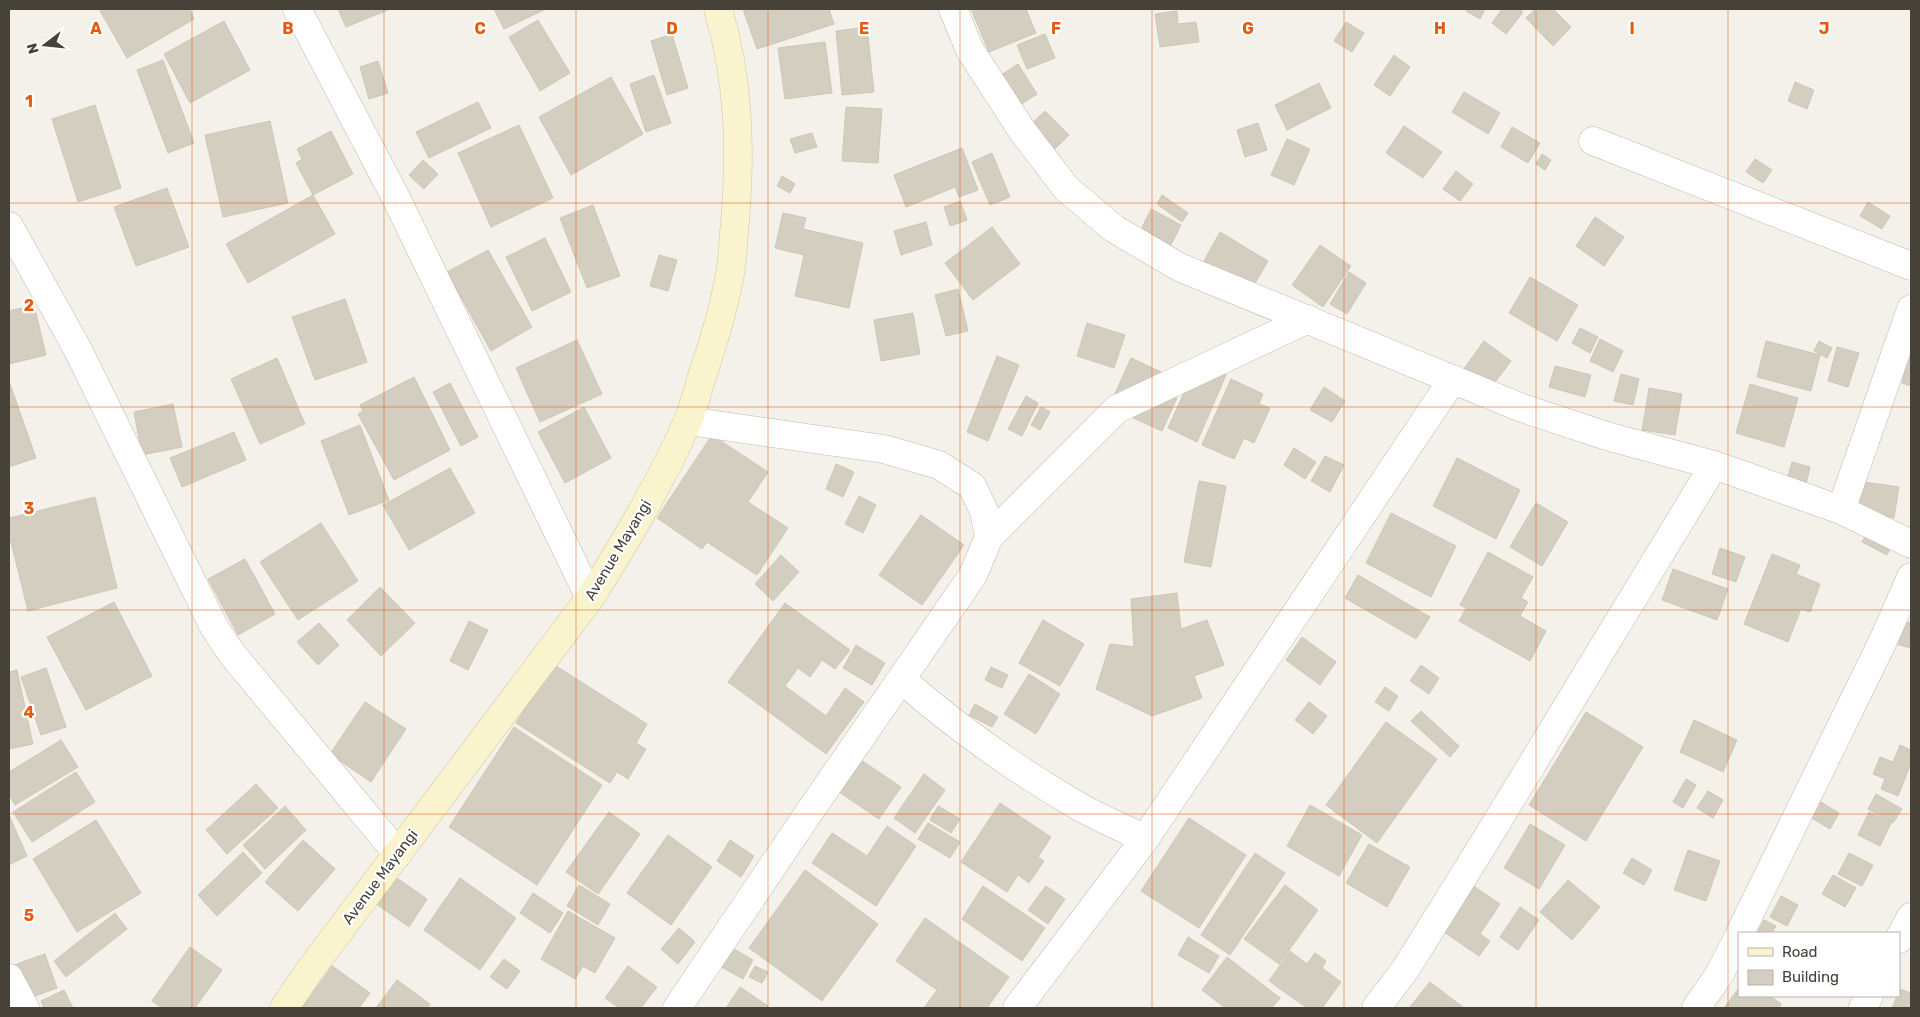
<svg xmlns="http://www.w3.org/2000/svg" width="1920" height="1017" font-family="Rubik,sans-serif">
  <rect width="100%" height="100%" fill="#f3f1ea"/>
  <path fill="#d4cec0" stroke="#cec7b4" d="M99 9H189L194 19 127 58Z
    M338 9H390L346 27Z
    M494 9H546L504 29Z
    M743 9H829L834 24 757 49Z
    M971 9H1026L1036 33 989 52Z
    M1467 9H1485L1480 19 1466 11Z
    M1502 9H1519L1523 12 1506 34 1492 23Z
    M1535 9H1553L1571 27 1553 46 1526 18Z
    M1177 11 1178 24 1196 22 1199 42 1160 47 1155 14Z
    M538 20 570 73 540 91 509 37Z
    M224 21 250 70 190 103 164 54Z
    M1346 22 1364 33 1352 52 1334 41Z
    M867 27 874 92 842 95 836 31Z
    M672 34 688 88 667 95 651 41Z
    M1045 34 1055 58 1027 69 1017 45Z
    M825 42 832 93 785 99 778 48Z
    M1394 55 1410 67 1390 96 1374 85Z
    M163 60 194 143 168 153 137 70Z
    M378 61 388 93 369 99 360 67Z
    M1018 64 1037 94 1005 115 986 85Z
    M654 75 671 123 646 132 630 84Z
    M611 77 643 134 571 175 539 117Z
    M1795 82 1814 90 1807 109 1788 101Z
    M1319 83 1331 108 1287 130 1275 105Z
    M1464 92 1500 113 1488 134 1452 112Z
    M478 102 491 128 429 158 416 132Z
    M95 105 121 188 78 202 52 119Z
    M846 107 882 109 878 163 842 161Z
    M1045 111 1069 135 1049 155 1025 130Z
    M270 121 288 203 223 217 205 135Z
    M1258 123 1267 150 1245 157 1237 130Z
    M519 125 553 198 491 227 458 153Z
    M1404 126 1442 152 1423 178 1386 153Z
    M1512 127 1540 143 1528 163 1501 147Z
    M331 131 353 174 313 195 296 163 302 159 297 149Z
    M812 133 817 147 795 153 790 139Z
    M1287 139 1310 149 1294 185 1271 175Z
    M962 148 978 190 959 197 955 187 906 207 894 175Z
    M992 153 1010 197 990 205 972 162Z
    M1542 154 1551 160 1545 170 1536 164Z
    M1755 159 1772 170 1763 183 1746 172Z
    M423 160 438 174 424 189 409 175Z
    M1456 171 1473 184 1460 201 1443 189Z
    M782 176 795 184 790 193 777 186Z
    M167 188 189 247 136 266 114 207Z
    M313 195 335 234 248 283 226 244Z
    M1162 195 1188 213 1182 222 1157 204Z
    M960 201 967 220 950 226 944 207Z
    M1868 202 1890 216 1882 229 1860 216Z
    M593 205 620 276 587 288 560 218Z
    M1151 209 1181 225 1166 255 1136 240Z
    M783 213 806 218 803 229 863 243 849 308 795 296 804 255 775 248Z
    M1595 217 1624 237 1604 266 1576 246Z
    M926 222 932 245 901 255 894 231Z
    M992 227 1020 264 973 300 945 263Z
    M1220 232 1268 261 1251 290 1204 261Z
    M545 238 571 292 532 311 506 257Z
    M1320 245 1351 266 1323 307 1292 285Z
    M488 250 532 327 491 351 447 272Z
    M659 255 677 260 668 291 650 286Z
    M1349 272 1366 283 1347 314 1330 304Z
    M1530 277 1578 305 1557 341 1509 313Z
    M958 289 968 331 946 336 935 295Z
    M345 299 367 362 315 380 292 317Z
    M34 305 46 355 9 364V311Z
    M913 313 920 354 881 361 874 320Z
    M1087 323 1125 335 1114 368 1077 356Z
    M1580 328 1598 337 1590 353 1572 343Z
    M1600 339 1623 351 1613 372 1590 361Z
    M577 340 602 394 540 422 516 368Z
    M1484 341 1511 361 1481 401 1455 381Z
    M1766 341 1820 355 1811 391 1757 377Z
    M1819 341 1832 348 1827 358 1814 351Z
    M1911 344V386L1902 383Z
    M1837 347 1859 353 1848 387 1828 381Z
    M997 356 1019 365 988 441 967 432Z
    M277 358 305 424 260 444 231 379Z
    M1131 358 1172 377 1165 392 1177 398 1162 431 1109 407Z
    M1198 362 1226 375 1197 442 1168 428Z
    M1555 366 1591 375 1585 397 1549 387Z
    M1621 374 1639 379 1633 405 1614 401Z
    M414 377 450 450 394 480 358 414 363 411 360 405Z
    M1231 379 1263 394 1259 404 1270 408 1254 443 1244 438 1234 459 1202 445Z
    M9 381 36 458 9 467Z
    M450 383 478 437 461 446 433 392Z
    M1750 384 1798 398 1784 447 1736 433Z
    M1324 387 1345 401 1332 422 1310 410Z
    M1649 388 1682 394 1675 435 1642 430Z
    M1026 396 1038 403 1022 436 1008 429Z
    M173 404 182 447 142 455 134 412Z
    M584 407 611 458 565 483 538 432Z
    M1041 407 1050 412 1040 430 1031 425Z
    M360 425 389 500 349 515 321 441Z
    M234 432 246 460 182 487 170 458Z
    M712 435 768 472 748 502 788 528 757 575 707 542 702 549 657 518Z
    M1294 448 1316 462 1305 479 1284 465Z
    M1325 456 1344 465 1330 492 1311 481Z
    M1457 458 1520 490 1496 539 1433 506Z
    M1792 462 1810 467 1802 501 1782 496Z
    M836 464 854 472 843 497 826 489Z
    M450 468 475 513 409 550 383 505Z
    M1199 481 1226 486 1211 567 1184 562Z
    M1857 481 1899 487 1894 518 1853 512Z
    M859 496 876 505 863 533 845 524Z
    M95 497 117 588 28 611 9 534V518Z
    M1536 503 1568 522 1542 566 1510 547Z
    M1391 513 1456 546 1431 597 1366 563Z
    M921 515 964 545 922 605 879 575Z
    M321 523 358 581 298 620 260 562Z
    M1869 529 1894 541 1887 555 1862 542Z
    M1720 548 1745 557 1736 582 1712 574Z
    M1488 552 1533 577 1521 598 1528 602 1520 616 1546 631 1530 661 1459 621 1466 608 1460 605Z
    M1772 554 1800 565 1796 574 1820 584 1810 612 1801 609 1788 642 1744 624Z
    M781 555 799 572 773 601 755 584Z
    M245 559 275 614 238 635 208 579Z
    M1673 569 1728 589 1717 620 1662 600Z
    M1358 575 1430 617 1416 639 1345 598Z
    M380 587 415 623 381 656 347 620Z
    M1177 593 1181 629 1207 620 1224 665 1194 676 1202 698 1152 716 1096 689 1110 644 1134 647 1131 599Z
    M114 602 152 676 86 710 47 637Z
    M785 603 850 650 835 669 822 660 810 677 798 668 785 686 826 716 845 688 864 702 826 754 728 682Z
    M1892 619 1911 623V648L1887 642Z
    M1043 620 1084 644 1060 686 1019 663Z
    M469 621 488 630 468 670 450 661Z
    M319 623 339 645 318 665 297 642Z
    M1302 637 1336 662 1320 685 1286 660Z
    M856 645 885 663 872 685 843 668Z
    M553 664 647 724 636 743 646 749 628 779 617 772 610 783 516 723Z
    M1421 665 1439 678 1429 694 1410 681Z
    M991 667 1008 675 1002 688 985 680Z
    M46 668 66 727 41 735 21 677Z
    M17 670 33 744 9 749V672Z
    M1029 674 1060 694 1036 734 1004 714Z
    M1385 687 1398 696 1389 711 1375 702Z
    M365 702 406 729 371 782 330 754Z
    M1309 702 1327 716 1313 734 1295 720Z
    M975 704 998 717 992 727 969 715Z
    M1421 711 1459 746 1450 757 1411 721Z
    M1586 712 1643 747 1586 841 1529 805Z
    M1694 720 1737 740 1723 772 1680 752Z
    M1386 722 1437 759 1377 843 1326 805Z
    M514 727 602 785 537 885 449 827Z
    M61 740 78 767 15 805 9 794V772Z
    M1900 745 1911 750V763L1898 796 1881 789 1885 779 1873 774 1880 757 1893 762Z
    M861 760 901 787 879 819 839 792Z
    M76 772 95 802 32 842 13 812Z
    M924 774 945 790 915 833 894 818Z
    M1686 779 1696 785 1683 808 1673 802Z
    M256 784 278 808 227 854 206 830Z
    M1708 791 1723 800 1713 818 1697 808Z
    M1876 794 1902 809 1893 823 1868 809Z
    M1819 801 1839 813 1830 829 1810 817Z
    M1000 803 1051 837 1038 857 1044 861 1029 883 1018 875 1007 892 961 862Z
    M1310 805 1362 835 1339 876 1287 846Z
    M285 806 306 830 265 869 243 845Z
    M938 806 960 819 951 833 930 820Z
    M609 812 640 834 598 894 566 872Z
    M1869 812 1891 823 1880 846 1858 835Z
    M9 815 27 856 9 865Z
    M1189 818 1246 855 1199 928 1141 891Z
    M96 820 141 893 77 932 33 859Z
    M928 823 960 842 950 858 918 839Z
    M1530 824 1565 845 1539 889 1504 868Z
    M887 826 916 846 876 906 812 863 832 833 867 856Z
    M668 835 712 867 671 925 627 893Z
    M303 840 335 869 298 911 265 882Z
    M730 840 754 856 741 877 717 861Z
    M1369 844 1410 867 1387 907 1346 883Z
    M1688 850 1720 861 1706 901 1674 890Z
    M243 852 262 873 217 916 198 895Z
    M1255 853 1285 873 1230 955 1201 935Z
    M1849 853 1873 865 1862 886 1838 874Z
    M1632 858 1652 870 1644 885 1623 873Z
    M805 870 878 924 822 1001 749 948Z
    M1833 875 1856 888 1845 907 1822 894Z
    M394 876 427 899 409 927 375 903Z
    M460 878 516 918 480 970 424 930Z
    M1568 880 1600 907 1572 940 1540 912Z
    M1469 883 1500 904 1480 934 1490 941 1479 956 1438 928Z
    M579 885 610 904 598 925 567 906Z
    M1285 885 1318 910 1279 964 1244 939Z
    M983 886 1045 928 1022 961 962 919Z
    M1046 886 1065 899 1048 924 1028 910Z
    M533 893 563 913 550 933 520 913Z
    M1781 896 1798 905 1787 926 1770 917Z
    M1520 907 1539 920 1518 950 1500 937Z
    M568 911 615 938 595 973 583 966 575 979 541 959Z
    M115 913 127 929 66 977 54 961Z
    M925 918 1009 977 987 1008H924L937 990 896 961Z
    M1764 920 1776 926 1772 933H1757Z
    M679 928 695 942 678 964 661 949Z
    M1188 937 1219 956 1209 973 1178 955Z
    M727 945 753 960 743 979 716 964Z
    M190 947 222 970 195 1008H162L152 1001Z
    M1290 951 1307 964 1315 953 1326 961 1322 968 1341 982 1322 1008H1307L1269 981Z
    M45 954 57 988 27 999 14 965Z
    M1227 957 1280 998 1272 1008H1225L1202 990Z
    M504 959 520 971 507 989 490 977Z
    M332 966 370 993 359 1008H302Z
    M628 966 657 987 641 1008H619L605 998Z
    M755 966 768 972 762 983 749 977Z
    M397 980 430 1004 427 1008H376Z
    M1430 982 1464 1008H1409Z
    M740 987 768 1006 766 1008H726Z
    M1739 988V996H1770L1781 1004 1779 1008H1724Z
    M1900 989 1911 993V1008H1892L1897 996H1899Z
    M64 990 73 1008H44L41 1001Z"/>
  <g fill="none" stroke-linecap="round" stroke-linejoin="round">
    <g stroke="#bebaad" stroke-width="29">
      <path id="street" d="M297 9 396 198 590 598
        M953 9 970 50 1021 129 1066 188 1113 228 1179 267 1522 408 1610 437 1714 465 1841 510 1911 544
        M1593 141 1911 266
        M9 226 77 348 214 627 232 654 398 854
        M1841 510 1911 309
        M989 537 1117 409 1308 319
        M901 679C956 727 1016 770 1080 807 1101 819 1124 828 1145 839
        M1740 933 1883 641 1911 577
        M1899 939 1911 917
        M9 978 25 1008
        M677 1008 810 811 973 575 989 537 984 511 972 486 939 465 884 449 688 421
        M1017 1008 1145 839 1453 379
        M1376 1008 1405 970 1489 835 1714 465
        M1696 1008 1719 975 1739 936
        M1863 1008 1869 996"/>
    </g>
    <g stroke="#cec79e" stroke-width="29">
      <path id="secondary" d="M284 1008 312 967 590 598C626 541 660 484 687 423 694 407 698 389 703 373 714 341 724 307 730 274 733 257 733 239 735 222 741 148 739 80 718 9"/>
    </g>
    <use href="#street" stroke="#fff" stroke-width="28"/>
    <use href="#secondary" stroke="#f9f4cd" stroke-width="28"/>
  </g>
  <path fill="none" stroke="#e8590c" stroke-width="1" stroke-opacity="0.55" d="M192 9V1008M384 9V1008M576 9V1008M768 9V1008M960 9V1008M1152 9V1008M1344 9V1008M1536 9V1008M1728 9V1008M9 203H1911M9 407H1911M9 610H1911M9 814H1911"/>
  <g text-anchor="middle" stroke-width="4.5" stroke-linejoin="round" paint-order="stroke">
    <g font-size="15" fill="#464238" stroke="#fff">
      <text transform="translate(618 550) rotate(-59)" y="5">Avenue Mayangi</text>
      <text transform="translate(380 877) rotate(-53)" y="5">Avenue Mayangi</text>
    </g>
  </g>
  <g font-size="16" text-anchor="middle" font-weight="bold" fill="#e8590c" stroke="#fff" stroke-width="4.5" stroke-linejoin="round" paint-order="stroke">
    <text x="96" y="34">A</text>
    <text x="288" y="34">B</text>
    <text x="480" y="34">C</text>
    <text x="672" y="34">D</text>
    <text x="864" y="34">E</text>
    <text x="1056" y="34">F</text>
    <text x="1248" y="34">G</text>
    <text x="1440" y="34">H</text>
    <text x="1632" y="34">I</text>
    <text x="1824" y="34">J</text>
    <text x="29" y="107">1</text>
    <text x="29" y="311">2</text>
    <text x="29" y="514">3</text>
    <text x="29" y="718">4</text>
    <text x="29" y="921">5</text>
  </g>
  <rect width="1920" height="1017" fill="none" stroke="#464238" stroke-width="20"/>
  <rect x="1738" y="932" width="162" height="65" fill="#ffffff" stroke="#b5b3af"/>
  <rect x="1748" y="948" width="25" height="8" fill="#f9f4cd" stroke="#b5b3af"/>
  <text x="1782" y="957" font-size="15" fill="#464238">Road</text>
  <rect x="1748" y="970" width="25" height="15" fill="#d4cec0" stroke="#b5b3af"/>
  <text x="1782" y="982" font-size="15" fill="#464238">Building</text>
  <g transform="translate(45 45) rotate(254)" stroke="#ffffff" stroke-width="4" paint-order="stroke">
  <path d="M0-4L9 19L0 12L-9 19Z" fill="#464238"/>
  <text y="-8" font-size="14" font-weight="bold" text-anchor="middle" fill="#464238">N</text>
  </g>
</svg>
